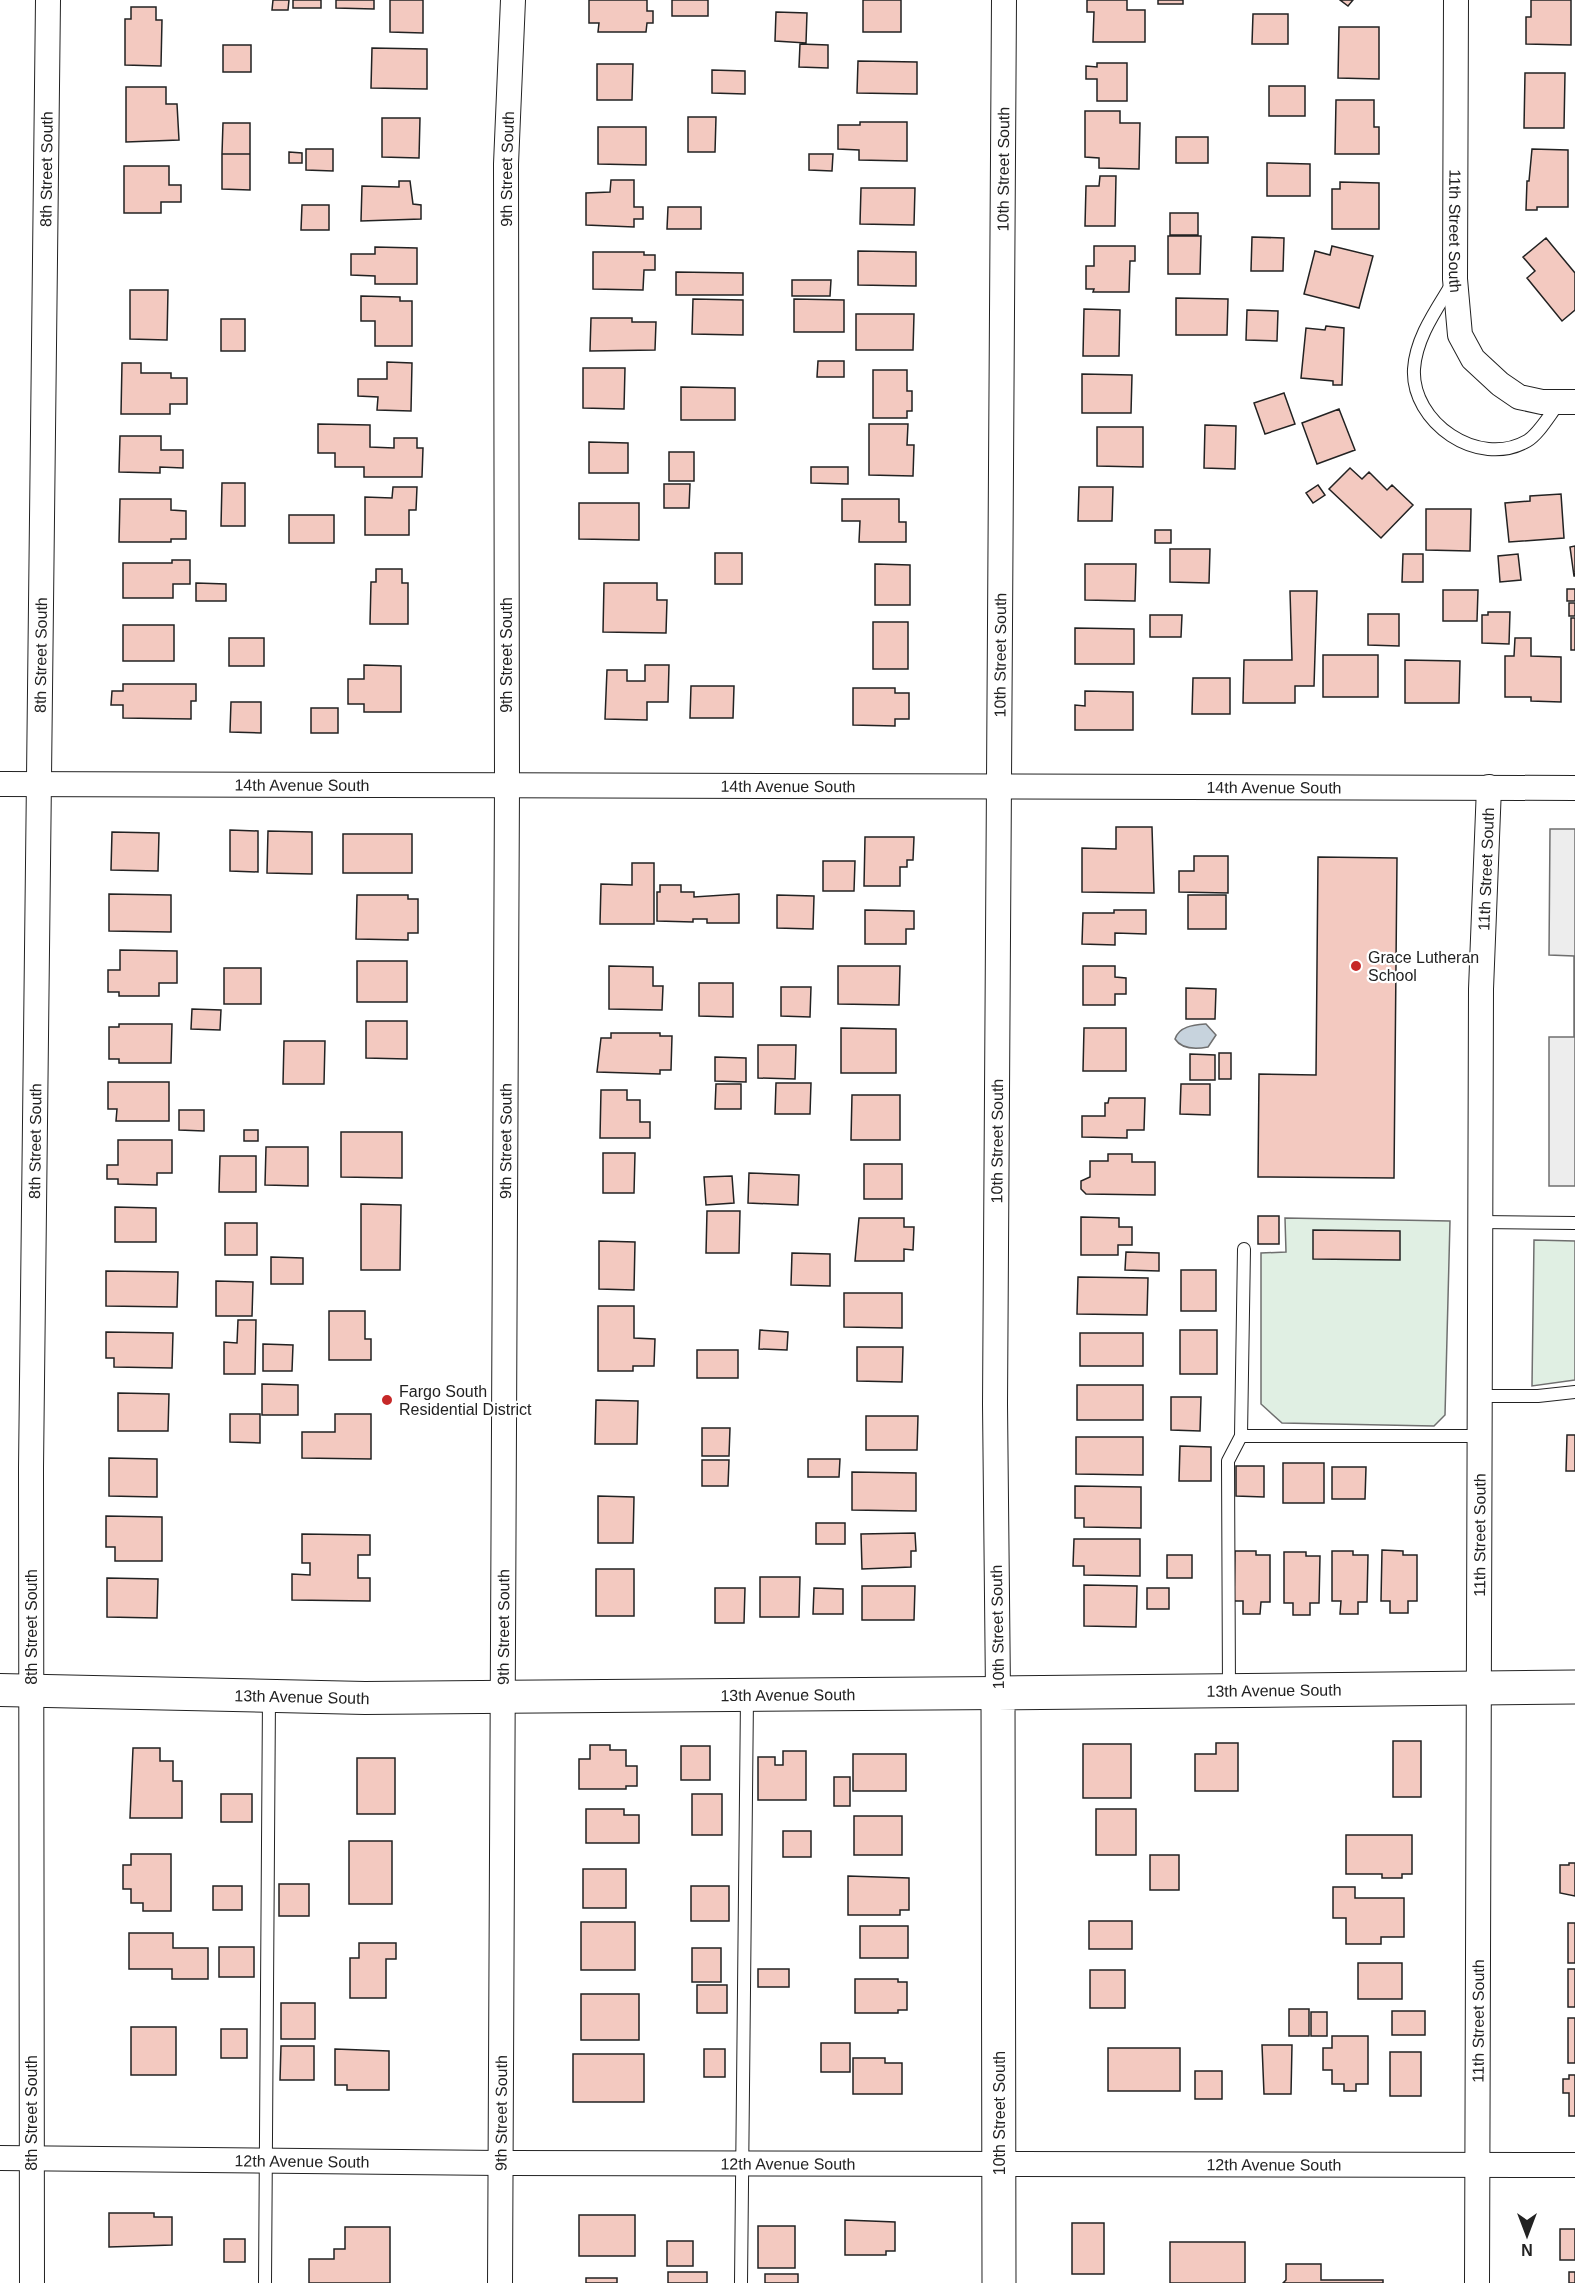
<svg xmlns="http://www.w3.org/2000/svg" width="1575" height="2283" font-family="Helvetica,sans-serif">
  <rect width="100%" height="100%" fill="#fff"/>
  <path fill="#e0efe3" stroke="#6f6f6f" stroke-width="1.5" d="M1285 1218 1450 1221 1445 1415 1434 1426 1282 1423 1261 1404V1253L1286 1252Z
    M1534 1240 1575 1241V1380L1532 1386Z"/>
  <path fill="#ededed" stroke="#6f6f6f" stroke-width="1.5" d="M1550 829H1575V1186H1549V1037H1574V956L1549 955Z"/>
  <path fill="#c7d3dd" stroke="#6f6f6f" stroke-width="1.5" d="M1206 1024 1216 1035 1208 1047C1197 1049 1182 1050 1175 1039 1179 1026 1194 1025 1206 1024Z"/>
  <path fill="#f3c9c0" stroke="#222" stroke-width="1.5" d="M273 0H289L288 10H272Z
    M293 0H321V8H293Z
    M336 0H374V9L336 8Z
    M390 0H423V33L390 32Z
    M589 0H647V11H653V23H647L646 32H598L599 23H589Z
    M672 0H708V16H672Z
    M863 0H901V32H863Z
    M1087 0H1127V10H1145V42H1093L1094 12H1087Z
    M1158 0H1183V4H1158Z
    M1340 0H1353L1348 6Z
    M1531 0H1571V45L1526 44V17H1531Z
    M131 7H156V20H162L161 66 125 65V19H131Z
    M776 12 807 13 806 43 775 41Z
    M1253 14H1288V44H1252Z
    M1339 27H1379V79L1338 78Z
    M800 44 828 45V68L799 67Z
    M223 45H251V72H223Z
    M372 48 427 49V89L371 88Z
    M858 61 917 62V94L857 93Z
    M1097 63H1127V101H1097V79H1086V66L1097 67Z
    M597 64H633L632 100H597Z
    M712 70 745 71V94L712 93Z
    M1525 73H1565L1564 128H1524Z
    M1269 86H1305V116H1269Z
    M126 87H166V104H177L179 140 126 142Z
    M1336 100H1374V127H1379V154H1335Z
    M1085 111H1120V123H1140L1139 169 1099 168V158L1085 157Z
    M688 117H716L715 152H688Z
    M382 118H420L419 158 382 157Z
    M860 122H907V161L859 160V150L838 149V125H860Z
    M223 123H250V154H222Z
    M598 127H646V165L598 164Z
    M1176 137H1208V163H1176Z
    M306 149H333V171L306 170Z
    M1532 149 1568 150V207H1537V210H1526L1527 181H1529Z
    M289 152 302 153V163H289Z
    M222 154H250V190L222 189Z
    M809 154H833L832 171 809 170Z
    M1267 163 1310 164V196H1267Z
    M124 166H169V185H181V202H161V213H124Z
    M1100 176H1116L1115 226H1085L1086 186H1099Z
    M611 180H634V207H643V219H634V227L586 225V193L610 192Z
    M399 181H410L413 204 421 205V219L361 221 362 186 399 187Z
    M1340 182 1379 183V229H1332V189H1340Z
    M861 188H915L914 225 860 224Z
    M302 205H329V230H301Z
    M668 207H701V229H667Z
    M1170 213H1198V235H1170Z
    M1168 236H1201L1200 274H1168Z
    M1252 237 1284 238 1283 271H1251Z
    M1546 238 1575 273V310L1562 321 1527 278 1535 271 1523 257Z
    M1094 246H1135V261H1130L1129 292H1093L1094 289H1086V266H1094Z
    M1332 246 1373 256 1359 308 1304 294 1315 251 1330 255Z
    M375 247 417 248V284H375V276L351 275V254H375Z
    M858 251 916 252V286L858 285Z
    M593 252H644V255H655V270H644L643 290 593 289Z
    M676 272 743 273V295H676Z
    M792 280H831L830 296H792Z
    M130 290H168L167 340 130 339Z
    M361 296 400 297V301H412V346H375V321H361Z
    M1176 298 1228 299 1227 335H1176Z
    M693 299 743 300V335L692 334Z
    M794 299 844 300V332H794Z
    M1084 309 1120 310 1119 356H1083Z
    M1247 310 1278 311 1277 341 1246 340Z
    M856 314H914L913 350H856Z
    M591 318H632V322H656L655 350 590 351Z
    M221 319H245V351H221Z
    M1326 326 1344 328 1342 385H1333V381L1301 378 1306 328 1325 330Z
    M818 361H844V377H817Z
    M387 362 412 363 411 411 377 410 378 397 358 396V379H387Z
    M122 363H141V373H171V378H187V404H170V414H121Z
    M583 368H625L624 409 583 408Z
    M873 370H907V391H912V411H907V418H873Z
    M1082 374 1132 375 1131 413H1082Z
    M681 387 735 388V420H681Z
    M1284 393 1295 424 1265 434 1254 403Z
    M1339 409 1355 450 1317 464 1302 423Z
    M318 424 370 425V447L394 448V438H417V448H423L422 477H364V467H335V453H318Z
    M869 424H908L907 445H914L913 476 869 475Z
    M1205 425 1236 426 1235 469 1204 468Z
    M1097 427H1143V467L1097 466Z
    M120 436H161V450H183V468L160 467V473L119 472Z
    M589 442 628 443V473H589Z
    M669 452H694V481H669Z
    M811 467H848V484L811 483Z
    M1350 468 1362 479 1369 472 1387 490 1392 485 1413 505 1381 538 1329 489Z
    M222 483H245V526H221Z
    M664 484H690L689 508H664Z
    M1318 485 1325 495 1313 503 1306 493Z
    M393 487H417L416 510H409V535H365V497L392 498Z
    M1079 487H1113L1112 521H1078Z
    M1561 494 1564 538 1509 542 1505 503 1530 501V496Z
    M120 499H171V510L186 511V539H171V542H119Z
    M842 499H899V522H906V542H859L860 521H842Z
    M579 503H639V540L579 539Z
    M1426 509H1471L1470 551 1426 550Z
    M289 515H334V543H289Z
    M1155 530H1171V543H1155Z
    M1575 546V576H1574L1570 547Z
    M1170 549H1210L1209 583 1170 582Z
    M715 553H742V584H715Z
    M1403 554H1423V582H1402Z
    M1518 554 1521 580 1500 582 1498 556Z
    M172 560H190V584H173V598H123V563H172Z
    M875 564 910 565V605H875Z
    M1085 564H1136L1135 601 1085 600Z
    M376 569H402V583H408V624H370L371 582H376Z
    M196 583 226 584V601H196Z
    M604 583H657V600H667L666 633 603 632Z
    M1567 589H1575V601H1567Z
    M1443 590H1478L1477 621H1443Z
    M1290 591H1317L1314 686H1295V703H1243L1244 660H1292Z
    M1569 603H1575V616H1569Z
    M1488 612H1510L1509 644 1482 643V615H1488Z
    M1368 614H1399V646L1368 645Z
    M1150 615H1182L1181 637H1150Z
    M1571 618H1575V650H1571Z
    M873 622H908V669H873Z
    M123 625H174V661H123Z
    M1075 628 1134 629V664H1075Z
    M229 638H264V666H229Z
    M1515 638H1531V656L1561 657V702L1531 701V697H1505V656H1514Z
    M1323 655H1378V697H1323Z
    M1405 660 1460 661 1459 703H1405Z
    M364 665 401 666V712H364V704H348V679H364Z
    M645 665H669L668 702H647V720L605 719 607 670H627V681H645Z
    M1193 678H1230V714H1192Z
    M123 684H196V701H191V719L123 718V705H111L112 691H123Z
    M691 686H734L733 718H690Z
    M853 688H895V693H909V719H895V726L853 725Z
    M1085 691 1133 692V730H1075V705L1085 706Z
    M231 702H261V733L230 732Z
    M311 708H338V733H311Z
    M1116 827H1152L1154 893 1082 892V848L1116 849Z
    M230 830 258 831V872L230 871Z
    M268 831 312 832V874L267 873Z
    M112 832 159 833 158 871 111 870Z
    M343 834H412V873H343Z
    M865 837H914L913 860H907V867H900V886H864Z
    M1194 856H1228V893L1179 892V871H1194Z
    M1318 857 1397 858 1394 1178 1258 1177 1259 1074 1316 1075Z
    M823 861H855L854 891H823Z
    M632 863H654V924H600L601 884 632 885Z
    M660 885H681V892H694V897L739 894V923H707V919H693V922L657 921V892H660Z
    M109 894 171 895V932L109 931Z
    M357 895H408V899H418V933H408V940L356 939Z
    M777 895 814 896 813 929 777 928Z
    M1188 895H1226V929H1188Z
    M865 910 914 911V929H906V944H865Z
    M1114 910H1146V934L1115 933V945L1082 944 1083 913H1114Z
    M120 950 177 951V983H159V996H119V992H108V970H120Z
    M357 961H407V1002H357Z
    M609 966 653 967V986H663L662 1010 609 1009Z
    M838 966H900L899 1005 838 1004Z
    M1083 966H1115V977L1126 978V994H1115V1005H1083Z
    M224 968H261V1004H224Z
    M699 983H733V1017L699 1016Z
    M781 987H811L810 1017 781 1016Z
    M1186 988 1216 989 1215 1019H1186Z
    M192 1009 221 1010 220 1030 191 1029Z
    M366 1021H407V1059L366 1058Z
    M119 1024H172L171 1063H119V1059H109V1027H119Z
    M841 1028 896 1029V1073H841Z
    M1084 1028H1126V1071H1083Z
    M611 1033H660V1036H672L671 1070H660V1074L597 1072 601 1038H611Z
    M284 1041H325L324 1084H283Z
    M758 1045H796L795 1079 758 1078Z
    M1219 1053H1231V1079H1219Z
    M1190 1054 1215 1055V1080H1190Z
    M715 1057 746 1058V1082L715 1081Z
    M108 1082H169V1121H116L117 1109H108Z
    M776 1083H811L810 1114H775Z
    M716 1084H741V1109H715Z
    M1181 1084H1210V1115L1180 1114Z
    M601 1090H627V1100H640V1122H650V1138H600Z
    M852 1095H900V1140H851Z
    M1109 1098H1145L1144 1130H1127V1138L1082 1137V1116H1105V1103H1108Z
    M179 1110H204V1131L179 1130Z
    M244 1130H258V1141H244Z
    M341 1132H402V1178L341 1177Z
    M118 1140H172V1173H157V1185L118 1184V1179H107V1165H118Z
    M266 1147H308V1186L265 1185Z
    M603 1153H635L634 1193H603Z
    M1108 1154H1132V1162H1155V1195L1086 1194 1081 1189V1181L1090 1177V1161H1108Z
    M220 1156H256V1192H219Z
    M864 1164H902V1199H864Z
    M749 1173 799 1175 798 1205 748 1203Z
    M732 1176 734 1203 706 1205 704 1177Z
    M361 1204 401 1205 400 1270H361Z
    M115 1207 156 1208V1242H115Z
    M707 1211H740L739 1253H706Z
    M1258 1216H1279V1244H1258Z
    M1081 1217 1119 1218V1227H1132V1245H1118V1255H1081Z
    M859 1218H904V1227H914L913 1250 904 1249V1261H855Z
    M225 1223H257V1255H225Z
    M1313 1230 1400 1231V1260L1313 1259Z
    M599 1241 635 1242 634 1290 599 1289Z
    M1126 1252 1159 1253V1271L1125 1270Z
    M792 1253 830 1254V1286L791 1285Z
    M271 1257 303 1258V1284H271Z
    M1181 1270H1216V1311H1181Z
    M106 1271 178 1272 177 1307 106 1306Z
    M1078 1277 1148 1278 1147 1315 1077 1314Z
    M216 1281 253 1282 252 1316H216Z
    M844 1293H902V1328L844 1327Z
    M598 1306H634V1338L655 1339 654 1366H633V1371H598Z
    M329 1311H365V1339H371V1360H329Z
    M238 1320H256L255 1374H224V1342L237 1343Z
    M760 1330 788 1332 787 1350 759 1349Z
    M1180 1330H1217V1374H1180Z
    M106 1332 173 1333 172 1368 114 1367V1358H106Z
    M1080 1333H1143V1366H1080Z
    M263 1344 293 1345 292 1371H263Z
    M857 1347H903L902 1382 857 1381Z
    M697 1350H738V1378H697Z
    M262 1384 298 1385V1415H262Z
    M1077 1385H1143V1420H1077Z
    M118 1393 169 1394 168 1431H118Z
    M1171 1397H1201L1200 1431 1171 1430Z
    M596 1400 638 1401 637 1444H595Z
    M230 1414H260V1443L230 1442Z
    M335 1414H371V1459L302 1458V1432H335Z
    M866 1416H918L917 1450H866Z
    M702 1428H730L729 1456H702Z
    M1567 1435H1575V1471H1566Z
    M1076 1437H1143V1475L1076 1474Z
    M1180 1446 1211 1447V1481H1179Z
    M109 1458 157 1459V1497L109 1496Z
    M808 1459H840L839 1477H808Z
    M702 1460H729L728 1486H702Z
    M1283 1463H1324V1503H1283Z
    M1236 1466H1264V1497L1236 1496Z
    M1332 1467H1366L1365 1499H1332Z
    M852 1472 916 1473V1511L852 1510Z
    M1075 1486 1141 1487V1528L1084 1527V1518H1075Z
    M598 1496 634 1497 633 1543H598Z
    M106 1516 162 1517V1561H115V1547H106Z
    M816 1523H845V1544H816Z
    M915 1533 916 1551H911V1567L862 1569 861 1534Z
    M302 1534 370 1535V1555H358V1578H370V1601L292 1600V1574L310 1575V1563H302Z
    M1074 1539H1140V1576L1084 1575V1566H1073Z
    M1382 1550 1403 1551V1555H1417V1601H1408V1613H1390V1601H1381Z
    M1235 1551H1256V1555H1270V1602H1261L1260 1614H1243V1601H1234Z
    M1332 1551H1353V1555H1368L1367 1602H1358V1614H1340L1341 1601H1332Z
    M1284 1552H1306V1556H1320L1319 1603H1310V1615H1293V1603H1284Z
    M1167 1555H1192V1578H1167Z
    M596 1569H634V1616H596Z
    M760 1577H800L799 1617H760Z
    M107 1578 158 1579 157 1618 107 1617Z
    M1084 1585 1137 1586 1136 1627 1084 1626Z
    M862 1586H915L914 1620H862Z
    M715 1588H745L744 1623H715Z
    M814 1588 843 1589V1614H813Z
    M1147 1588H1169V1609H1147Z
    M1393 1741H1421V1797H1393Z
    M1216 1743H1238V1791H1195V1754H1216Z
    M1083 1744H1131V1798H1083Z
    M590 1745H610V1750H626V1766H637V1786H626V1789H579V1759H590Z
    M681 1746H710V1780H681Z
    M133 1748H160V1761H173V1781H182V1818H130Z
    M783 1751H806V1800H758V1757H775V1765H783Z
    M853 1754H906V1791H853Z
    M357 1758H395V1814H357Z
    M834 1777H850V1806H834Z
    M221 1794H252V1822H221Z
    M692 1794H722V1835H692Z
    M586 1809H624V1815H639V1843H586Z
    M1096 1809H1136V1855H1096Z
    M854 1816H902V1855H854Z
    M783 1831H811V1857H783Z
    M1346 1835H1412V1874H1402V1878H1382V1874H1346Z
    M349 1841H392V1904H349Z
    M131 1854H171V1911H143V1903H131V1889H123V1865H131Z
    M1150 1855H1179V1890H1150Z
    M1569 1863H1575V1896L1560 1893V1865H1569Z
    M583 1869H626V1908H583Z
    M848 1876 909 1878V1910H900V1915H848Z
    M279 1884H309V1916H279Z
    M213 1886H242V1910H213Z
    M691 1886H729V1921H691Z
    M1333 1887H1355V1898H1404V1937H1381V1944H1346V1918H1333Z
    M1089 1921H1132V1949H1089Z
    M581 1922H635V1970H581Z
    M1568 1923H1575V1963H1568Z
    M860 1926H908V1958H860Z
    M129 1933H173V1948H208V1979H172V1969H129Z
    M359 1943H396V1959H386V1998H350V1958H359Z
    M219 1947H254V1977H219Z
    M692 1948H721V1982H692Z
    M1358 1963H1402V1999H1358Z
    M758 1969H789V1987H758Z
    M1568 1969H1575V2007H1568Z
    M1090 1970H1125V2008H1090Z
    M855 1979H898V1982H907V2010H898V2013H855Z
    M697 1985H727V2013H697Z
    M581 1994H639V2040H581Z
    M281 2003H315V2039H281Z
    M1289 2009H1309V2036H1289Z
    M1392 2011H1425V2035H1392Z
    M1311 2012H1327V2036H1311Z
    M1568 2018H1575V2063H1568Z
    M131 2027H176V2075H131Z
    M221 2029H247V2058H221Z
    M1332 2036H1368V2084H1356V2091H1344V2084H1332V2070H1323V2048H1332Z
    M821 2043H850V2072H821Z
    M1262 2045H1292L1291 2094H1264Z
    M281 2046H314V2080H280Z
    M1108 2048H1180V2091H1108Z
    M335 2049 389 2051V2090H347V2085H335Z
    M704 2049H725V2077H704Z
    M1390 2052H1421V2096H1390Z
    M573 2054H644V2102H573Z
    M853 2058H885V2063H902V2094H853Z
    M1195 2071H1222V2099H1195Z
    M1569 2075H1575V2116H1569V2093H1563V2079H1569Z
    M109 2213H154V2217H172V2245L109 2247Z
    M579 2215H635V2256H579Z
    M845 2220 895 2222V2251H886V2255H845Z
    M1072 2223H1104V2274H1072Z
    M758 2226H795V2268H758Z
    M345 2227H390V2283H309V2259H334V2249H345Z
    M1560 2229H1575V2260H1560Z
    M224 2239H245V2262H224Z
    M667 2241H693V2266H667Z
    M1170 2242H1245V2283H1170Z
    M1286 2264H1321V2280H1383V2283H1283L1286 2280Z
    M668 2272H707V2283H668Z
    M1569 2272H1575V2283H1569Z
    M765 2274H798V2283H765Z
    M586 2278H617V2283H586Z"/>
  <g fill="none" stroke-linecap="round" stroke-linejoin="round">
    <g stroke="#222" stroke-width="14">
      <path id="service" d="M1453 282C1437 309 1416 337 1414 369 1411 422 1478 469 1527 441 1539 434 1550 414 1559 403
        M1480 1222 1575 1223
        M1244 1249 1241 1436H1480
        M1481 1396H1538L1575 1392
        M1229 1690 1228 1461 1241 1436
        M265 2283 269 1697
        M741 2283 747 1697"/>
    </g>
    <g stroke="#222" stroke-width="26">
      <g id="minor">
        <path id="s1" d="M1456 0 1455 279 1460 335 1473 359 1500 384 1519 397 1542 402H1575"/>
        <path id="s2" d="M0 784 1575 788"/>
        <path id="s3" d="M998 1693 995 1404 1004 0"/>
        <path id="s4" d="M0 2158 500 2163 1575 2165"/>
        <path id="s5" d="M32 2283 31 1468 48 0"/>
        <path id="s6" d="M500 2283 507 786 506 164 513 0"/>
        <path id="s7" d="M1477 2283 1481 989 1489 787"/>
      </g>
    </g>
    <g stroke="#222" stroke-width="34">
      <g id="tertiary">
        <path id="s8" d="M0 1690 365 1698 998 1693"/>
      </g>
    </g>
    <g stroke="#222" stroke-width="35">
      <g id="primary">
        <path id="s9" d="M999 2283 998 1693 1575 1687"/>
      </g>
    </g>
    <use href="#service" stroke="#fff" stroke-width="12"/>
    <use href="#minor" stroke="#fff" stroke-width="24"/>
    <use href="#tertiary" stroke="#fff" stroke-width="32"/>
    <use href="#primary" stroke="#fff" stroke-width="33"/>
  </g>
  <g fill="#c62828" stroke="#fff" stroke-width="2">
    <circle cx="1356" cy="966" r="6"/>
    <circle cx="387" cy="1400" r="6"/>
  </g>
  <g text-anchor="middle" stroke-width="4.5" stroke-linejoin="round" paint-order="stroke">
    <g font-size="16" fill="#222" stroke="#fff">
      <text dy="6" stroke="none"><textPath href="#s6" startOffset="2114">9th Street South</textPath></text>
      <text dy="6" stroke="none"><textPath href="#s5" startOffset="2114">8th Street South</textPath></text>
      <text dy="6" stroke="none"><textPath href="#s3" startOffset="1524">10th Street South</textPath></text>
      <text dy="6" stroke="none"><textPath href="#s1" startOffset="231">11th Street South</textPath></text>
      <text transform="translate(506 655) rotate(-90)" y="6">9th Street South</text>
      <text dy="6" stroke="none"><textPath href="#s5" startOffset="1628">8th Street South</textPath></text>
      <text dy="6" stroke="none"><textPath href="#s3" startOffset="1038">10th Street South</textPath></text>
      <text dy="6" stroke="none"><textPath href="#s2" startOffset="302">14th Avenue South</textPath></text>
      <text dy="6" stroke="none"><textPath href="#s2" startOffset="788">14th Avenue South</textPath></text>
      <text dy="6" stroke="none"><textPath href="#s2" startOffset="1274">14th Avenue South</textPath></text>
      <text dy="6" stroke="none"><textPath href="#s7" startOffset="1414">11th Street South</textPath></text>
      <text dy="6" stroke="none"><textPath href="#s5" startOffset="1142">8th Street South</textPath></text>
      <text dy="6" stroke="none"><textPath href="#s6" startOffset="1142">9th Street South</textPath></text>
      <text dy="6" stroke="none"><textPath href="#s3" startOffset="552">10th Street South</textPath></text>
      <text dy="6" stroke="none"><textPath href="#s7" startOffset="748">11th Street South</textPath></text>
      <text transform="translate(31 1627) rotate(-90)" y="6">8th Street South</text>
      <text dy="6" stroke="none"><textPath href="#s6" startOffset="656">9th Street South</textPath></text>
      <text transform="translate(997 1627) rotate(-91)" y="6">10th Street South</text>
      <text dy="6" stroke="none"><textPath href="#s9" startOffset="866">13th Avenue South</textPath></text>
      <text dy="6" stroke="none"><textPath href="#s8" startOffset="788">13th Avenue South</textPath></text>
      <text dy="6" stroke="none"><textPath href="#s8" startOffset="302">13th Avenue South</textPath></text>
      <text dy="6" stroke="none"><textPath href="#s7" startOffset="262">11th Street South</textPath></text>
      <text transform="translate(31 2113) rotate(-90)" y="6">8th Street South</text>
      <text dy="6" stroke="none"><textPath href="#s6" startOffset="170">9th Street South</textPath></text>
      <text transform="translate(999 2113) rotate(-90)" y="6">10th Street South</text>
      <text dy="6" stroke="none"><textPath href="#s4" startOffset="302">12th Avenue South</textPath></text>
      <text dy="6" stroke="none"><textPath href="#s4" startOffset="788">12th Avenue South</textPath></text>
      <text dy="6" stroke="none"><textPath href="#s4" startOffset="1274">12th Avenue South</textPath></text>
    </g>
    <g font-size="16" fill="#222" stroke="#fff" text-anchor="start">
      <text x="1368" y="963">Grace Lutheran<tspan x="1368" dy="18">School</tspan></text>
      <text x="399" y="1397">Fargo South<tspan x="399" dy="18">Residential District</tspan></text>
    </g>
  </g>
  <g transform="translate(1527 2235) rotate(180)" stroke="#ffffff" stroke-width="4.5" paint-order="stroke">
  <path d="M0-4.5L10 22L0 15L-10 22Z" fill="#222222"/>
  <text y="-9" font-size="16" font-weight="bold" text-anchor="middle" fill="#222222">N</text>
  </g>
</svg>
